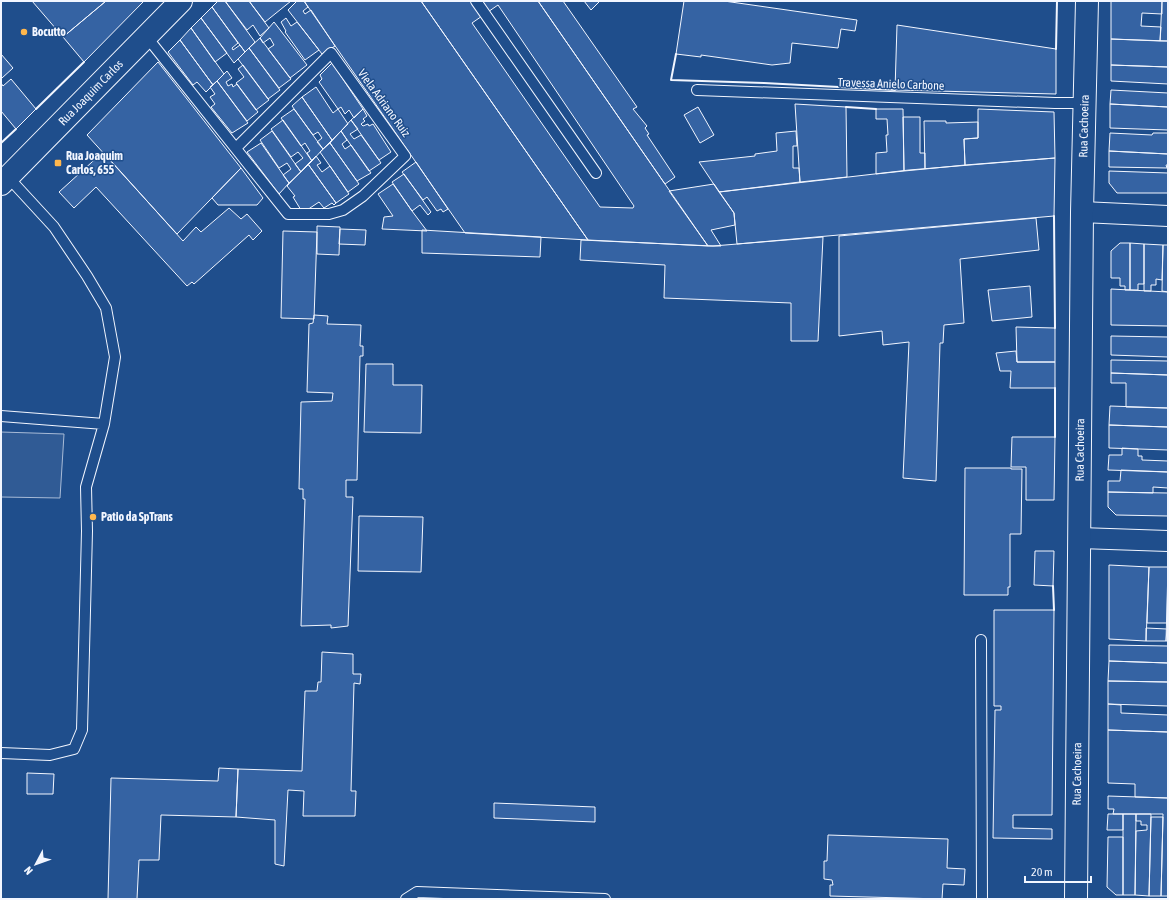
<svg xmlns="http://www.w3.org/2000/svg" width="1169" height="900" font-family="'Asap Condensed',sans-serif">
  <rect width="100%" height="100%" fill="#1f4e8c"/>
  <path fill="#305b95" stroke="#a8bbd7" d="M1 432 64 434 60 498 1 497Z"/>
  <path fill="#3563a3" stroke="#f2f6ff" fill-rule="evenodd" d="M32 1H106L63 37Z
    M106 1H144L84 62 63 37Z
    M218 1H225L255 42 245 52 212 7Z
    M225 1H249L269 28 260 36 253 25 247 30Z
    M249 1H291L265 22Z
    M297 1H304L308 7 303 11 305 14 311 10 335 46 322 54 288 10Z
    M304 1H421L588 240 465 233Z
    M421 1H538L708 246 588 240ZM498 5 634 206 633 208 600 207 472 23Z
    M538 1H563L637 107 633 109 647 126 645 128 649 134 647 135 675 177 665 184Z
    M584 1H600L591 10Z
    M684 1H724L857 20 855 31 841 29 838 48 792 43 790 63 772 65 701 55V57L676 54Z
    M1111 1H1162V14L1142 13 1141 26 1161 27 1160 41 1111 39Z
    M1162 1H1168V41H1160Z
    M212 7 238 43 232 48 233 50 240 45 245 52 234 63 201 18Z
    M201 18 227 53 215 62 191 28Z
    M286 18 291 26 297 22 319 50 305 60 285 32 286 31 281 22Z
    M274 22 307 65 290 78 268 49 274 45 270 38 263 43 260 38Z
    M897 25 1056 49V94L895 90Z
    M191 28 224 74 213 85 180 40Z
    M260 38 291 79 279 88 249 48Z
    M1111 39 1168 41V67L1111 65Z
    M180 40 213 85 206 92 197 82 193 85 168 52Z
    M249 48 280 90 268 99 238 59Z
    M1 54 13 68 2 78 1 77Z
    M158 62 241 168 177 234 87 135Z
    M332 63 363 109 354 118 349 110 345 114 341 107 338 109 319 82 322 79 320 75Z
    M243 65 269 100 256 110 236 83 244 77 238 69Z
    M1111 65 1168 67V84L1111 81Z
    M227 71 232 78 226 82 228 86 232 84 233 87 237 84 258 112 247 121 217 81Z
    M11 79 36 109 16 129 1 111V83L3 86Z
    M217 81 248 123 232 133 211 107 215 104 210 97 215 94 210 87Z
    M316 87 333 113 338 109 348 124 332 140 302 97Z
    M1111 90 1168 93V107L1110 104Z
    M302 97 332 140 323 149 317 142 322 138 318 132 313 135 292 106Z
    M795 104 846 107 847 177 800 182Z
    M1110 104 1168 107V130L1110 128Z
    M698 107 714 135 700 143 684 115Z
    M294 109 323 149 312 161 307 153 310 151 305 143 301 146 281 118Z
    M363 109 367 116 363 119 365 121 361 124 363 126 368 124 369 126 373 124 391 152 379 160 351 120Z
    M876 109H903L904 171 876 174V153L887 152 886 135H888L887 119H876Z
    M978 109 1054 112 1055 158 965 165 964 139 978 138Z
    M903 117H920V153H925V169L904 171Z
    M283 120 312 161 301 172 295 164 303 158 298 152 291 157 271 129Z
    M351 120 358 129 350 134 354 139 361 135 381 163 369 171 341 131Z
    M924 121H946V123L978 122V138L964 139 965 165 925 169Z
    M272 131 301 172 289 183 283 175 291 169 287 163 279 168 260 140Z
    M341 131 347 140 342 144 345 149 351 145 371 173 357 181 330 143Z
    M796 131 797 146H793V168H799L800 182 719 192 699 162 755 156V154L777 151 776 133Z
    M1110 133 1152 135 1153 133H1168V154L1109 151Z
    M261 143 289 183 279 194 247 152Z
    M330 143 359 184 348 192 320 152Z
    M1109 151 1168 154V165H1166L1167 168 1109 167Z
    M103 152 183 241 196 227 201 232 229 208 241 219 247 214 262 231 253 240 249 235 194 284 192 282 187 286 96 187 74 208 59 192Z
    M316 156 321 163 317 165 322 172 330 166 349 194 336 203 308 164Z
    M1055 158 1054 216 737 244 734 213 719 192 909 170Z
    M416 162 448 209 443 212 441 209 437 211 427 197 423 200 402 172Z
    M308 164 336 203 334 205 332 203 324 208 319 202 307 210H301L293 197 295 196 287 186Z
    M241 168 263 198 257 205H218L212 198Z
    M1109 171 1168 173V193H1117L1109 183Z
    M404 174 431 212 428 215 420 205 412 211 392 182Z
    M393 184 412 211 427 231 382 229 384 217 393 216 378 194Z
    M714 184 734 213 735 225 711 230 721 246H708L669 191Z
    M1036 218 1039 250 960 259 964 323 944 325 943 343H940L936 481 903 478 909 342 883 345 882 331 839 336V236Z
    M317 226 340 227 339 255 317 254Z
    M340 229 366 230 365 245 339 244Z
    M422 230 541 237 540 257 422 253Z
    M283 231 317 232 314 319 281 318Z
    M823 237 818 341H791V303L664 298 665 265 580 260 581 240 713 246Z
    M1120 243H1130V290H1125V286H1120V278H1111V251Z
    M1130 243 1144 244V284H1138V290H1130Z
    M1144 244 1163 245 1162 280 1156 279V285H1151V291H1144Z
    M1163 245H1168V292L1162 291Z
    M1030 286 1032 317 992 321 988 290Z
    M1111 289 1168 292V326L1111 325Z
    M314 315 328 316 327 324 361 325 360 346H363V356H360L357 480H346V497H353L348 626 331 628V625L301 626 305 499H303V489H299L301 402 332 401 333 393 307 392 309 324 313 323Z
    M1016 327 1055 328V362H1017Z
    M1111 336 1168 337V357L1111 355Z
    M1016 351 1017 362H1055V388H1010L1011 371H1000L996 353Z
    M1111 360 1168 361V375L1111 373Z
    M366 364H393V385H422L421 433 364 432Z
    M1111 373 1168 375V408L1126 407V383H1111Z
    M1110 406 1168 408V427L1109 425Z
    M1109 425 1168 427V450L1109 448Z
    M1012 437H1055L1054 500H1026V467H1011Z
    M1122 448 1138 449V456H1142V460L1168 461V472L1108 470 1109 455H1122Z
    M965 468H1011V469H1022L1021 534H1010V587H1008V595H964Z
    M1121 470 1168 472V488L1153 487V493L1108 492V481H1120Z
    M1108 492 1168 493V516L1116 515 1108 507Z
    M359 516 423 517 421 572 358 571Z
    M1035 551H1054L1053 586 1034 585Z
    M1109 565 1149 567 1146 641 1109 639Z
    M1149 567H1168L1167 623H1147Z
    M1168 567V641H1166Z
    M994 610H1054L1052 815H1013V828L1052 829V839L993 838 995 710H1001V706H994Z
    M1146 628 1167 629 1166 641H1146Z
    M1109 645 1168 646V663L1109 661Z
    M322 652 353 654V674H361L360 684 354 683 351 791H356L355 816H303L304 791 288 790 284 866 275 864V820L236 817 238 769 302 771 305 691H317L318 682H321Z
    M1109 661 1168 663V682L1108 681Z
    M1108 681 1168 682V706L1108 704Z
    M1108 704 1121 705V713L1168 715V732L1108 730Z
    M1108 730 1168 732V798L1135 797V784L1108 783Z
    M219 768 238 769 236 817 161 815 159 860H139L137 899H108L111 778 218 781Z
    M27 773 54 774 53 794H27Z
    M1108 796 1168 798V896H1161L1163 814H1113L1114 809H1108Z
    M494 803 595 807V822L494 818Z
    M1108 814H1123V830H1107Z
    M1123 814H1136L1135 895H1123Z
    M1136 814H1151L1149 896 1135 895 1136 831 1147 830V825H1141V821H1136Z
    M1151 817H1163L1161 896H1149Z
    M828 835 948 839 947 868 965 869 964 885 943 884 942 899 830 896V885H833L832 880 824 879V861H827Z
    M1108 837H1123V895H1116L1107 887Z"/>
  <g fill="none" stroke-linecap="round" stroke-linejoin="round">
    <g stroke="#f2f6ff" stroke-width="12">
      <path id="lane" d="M476 1 596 173
        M146 36 288 214H329L343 210 363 196 405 156 331 53 236 148
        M697 90 1055 103H1084
        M1 416 104 424
        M981 640 982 899
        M1 753 50 755 74 749 82 730 87 531 86 487 104 424 115 357 106 308 87 276 54 227 8 177
        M406 899 417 892 605 899"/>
    </g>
    <g stroke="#f2f6ff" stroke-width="22">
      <path id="street" d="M1082 212 1168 216
        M1080 538 1168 541"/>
    </g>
    <g stroke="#f2f6ff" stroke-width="24">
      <g id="secondary">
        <path id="s1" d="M1 184 181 1"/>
        <path id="s2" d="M1076 899 1082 212 1087 1"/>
      </g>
    </g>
    <use href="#lane" stroke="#1f4e8c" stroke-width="10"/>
    <use href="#street" stroke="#1f4e8c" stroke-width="20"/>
    <use href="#secondary" stroke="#1f4e8c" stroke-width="22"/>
    <path stroke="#f2f6ff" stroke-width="2" d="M1056 49 1057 1
      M676 54 671 80 764 83 895 90
      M846 107 876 109
      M36 109 84 62
      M1 143 16 129
      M1054 216 1055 328
      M1055 388V437
      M1053 586 1054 610"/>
  </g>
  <g fill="#ffb74d" stroke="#1f4e8c" stroke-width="1.5">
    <circle cx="24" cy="32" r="4"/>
    <rect x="54" y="159" width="8" height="8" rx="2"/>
    <circle cx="93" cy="517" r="4"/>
  </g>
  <g text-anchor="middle" stroke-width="3" stroke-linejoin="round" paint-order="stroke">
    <g font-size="12" font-weight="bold" fill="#f2f6ff" stroke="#1f4e8c" text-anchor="start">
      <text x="32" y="36">Bocutto</text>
      <text x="66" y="160">Rua Joaquim<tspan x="66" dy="14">Carlos, 655</tspan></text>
      <text x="101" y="521">Patio da SpTrans</text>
    </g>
    <g font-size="12" fill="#f2f6ff" stroke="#1f4e8c">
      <text transform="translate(891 84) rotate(2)" y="4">Travessa Anielo Carbone</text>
      <text dy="4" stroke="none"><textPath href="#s1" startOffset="128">Rua Joaquim Carlos</textPath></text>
      <text transform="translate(384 103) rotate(54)" y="4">Viela Adriano Ruiz</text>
      <text dy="4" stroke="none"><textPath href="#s2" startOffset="773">Rua Cachoeira</textPath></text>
      <text dy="4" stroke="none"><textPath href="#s2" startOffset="449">Rua Cachoeira</textPath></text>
      <text dy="4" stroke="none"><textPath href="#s2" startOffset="125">Rua Cachoeira</textPath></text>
    </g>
  </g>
  <rect width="1169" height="900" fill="none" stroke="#f2f6ff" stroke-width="4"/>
  <g transform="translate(36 864) rotate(229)" stroke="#1f4e8c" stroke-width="3" paint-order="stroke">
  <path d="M0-3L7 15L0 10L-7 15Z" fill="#f2f6ff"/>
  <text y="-6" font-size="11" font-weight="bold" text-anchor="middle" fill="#f2f6ff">N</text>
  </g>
  <path d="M1025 876v6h66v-6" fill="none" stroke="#f2f6ff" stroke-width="2"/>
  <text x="1031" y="876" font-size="12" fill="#f2f6ff" stroke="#1f4e8c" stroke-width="3" paint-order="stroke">20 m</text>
</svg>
